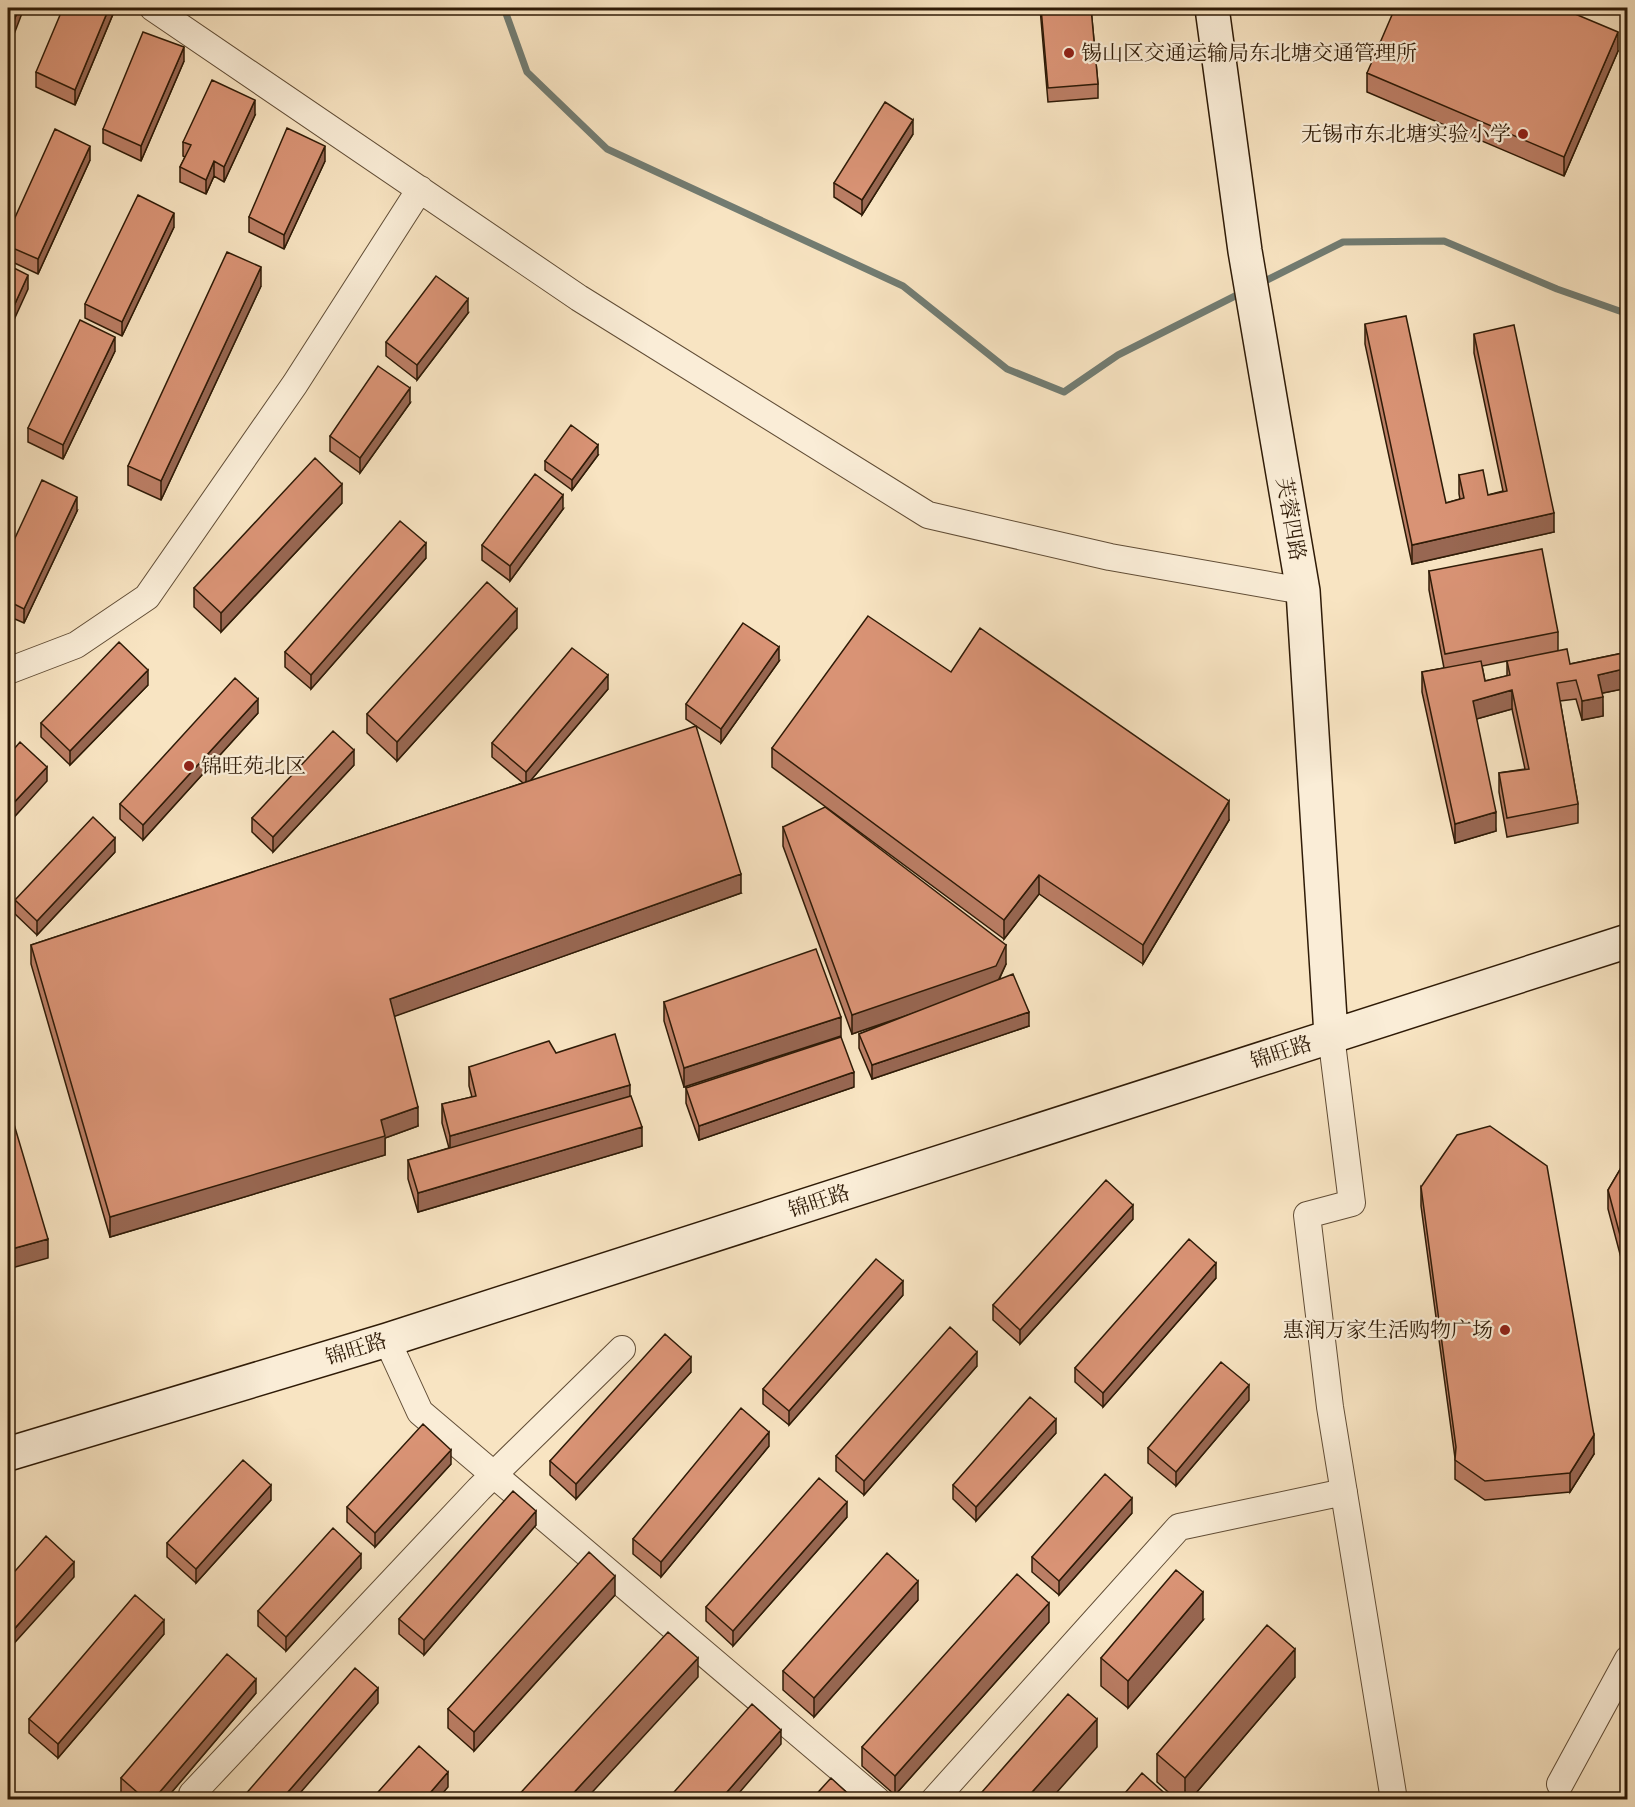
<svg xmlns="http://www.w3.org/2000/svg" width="1635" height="1807" font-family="'IM FELL English','Noto Serif SC',serif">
  <rect width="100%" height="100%" fill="#f8e4c2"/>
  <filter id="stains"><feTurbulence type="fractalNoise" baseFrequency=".00333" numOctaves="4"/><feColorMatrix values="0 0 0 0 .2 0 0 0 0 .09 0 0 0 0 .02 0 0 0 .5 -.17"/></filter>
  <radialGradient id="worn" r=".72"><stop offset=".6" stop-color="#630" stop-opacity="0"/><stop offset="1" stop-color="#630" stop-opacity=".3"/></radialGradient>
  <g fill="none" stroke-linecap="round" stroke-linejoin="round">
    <path stroke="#727c72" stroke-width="7" d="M504 8 527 72 607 149 903 286 1007 369 1064 392 1118 355 1243 292
      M1261 283 1343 242 1444 241 1557 289 1628 314"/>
    <g stroke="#614d36" stroke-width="28">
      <path id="street" d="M153 8 579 298 928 515 1110 557 1303 591
        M8 671 76 645 147 597 295 384 420 189
        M1331 1035 1352 1203 1307 1215 1330 1407 1394 1800
        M387 1340 420 1412 877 1800
        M1560 1784 1628 1659
        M199 1800 192 1794 479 1489 622 1349
        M934 1800 1179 1527 1344 1492"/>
    </g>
    <g stroke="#2f1b07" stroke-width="36">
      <path id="secondary" d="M1212 8 1245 251 1303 591 1331 1035
        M8 1454 387 1340 1628 941"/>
    </g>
    <use href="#street" stroke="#faedd7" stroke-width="26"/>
    <use href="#secondary" stroke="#faedd7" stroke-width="33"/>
  </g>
  <path fill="#bb7e65" stroke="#2f1b07" stroke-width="1.5" fill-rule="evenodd" d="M113 8V14L75 105 36 87V72Z
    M1040 8H1091L1098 84V98L1048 102Z
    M1618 51 1564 176 1367 92V73Z
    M184 61 141 161 103 143V129Z
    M255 115 224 182 214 176 206 194 180 182V167L185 157 183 156V142Z
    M913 134 862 215 834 197V183Z
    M90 160 38 274 8 260V233Z
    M325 161 284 249 249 232V217Z
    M174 227 122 336 85 318V304Z
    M261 286 161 500 128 485V466Z
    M468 313 417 380 386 356V342Z
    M1365 324 1446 503 1460 499 1459 494V475L1488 495 1503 491 1474 353V334L1554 532 1412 564 1365 344Z
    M115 351 63 459 28 442V428Z
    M410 403 360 473 330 451V436Z
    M598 455 572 490 545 470V461Z
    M342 503 221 632 194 607V588Z
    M563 509 510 581 482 560V545Z
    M77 511 24 623 8 616V553Z
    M426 558 311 689 285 667V652Z
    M1429 571 1558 632V651L1570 664 1628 652V688L1602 693 1603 716 1582 720 1576 699 1560 701 1578 804V823L1507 837 1499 792V773L1525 769 1512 709 1476 719 1496 831 1455 843 1422 692V672L1444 668 1429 590ZM1507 661V676L1485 681 1482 666Z
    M517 628 397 761 367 733V714Z
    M779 661 721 743 686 719V704Z
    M951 672 1229 820 1143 964 1039 894 1004 939 772 767V748Z
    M148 685 70 765 41 737V723Z
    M608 689 531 780 741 893 394 1016 418 1126 385 1138V1155L110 1237 31 964V945L523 783 492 757V743Z
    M258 713 143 840 120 819V804Z
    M354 765 273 852 252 832V818Z
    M783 827 1006 964 999 980 1029 1026 872 1079 859 1048V1034L910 1014 852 1034 783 846Z
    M115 852 37 935 15 914V900Z
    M664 1002 841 1036 684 1087 664 1021Z
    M556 1053 630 1097 642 1146 418 1212 408 1179V1160L449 1148 442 1123V1104L472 1097 469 1086V1067Z
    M854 1087 699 1140 686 1103V1088Z
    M1628 1156V1284L1608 1209V1190Z
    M1421 1187 1594 1454 1570 1492 1485 1500 1455 1479V1458L1421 1206Z
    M1133 1219 1020 1344 993 1320V1305Z
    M1216 1278 1103 1407 1075 1382V1368Z
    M903 1295 789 1425 763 1404V1389Z
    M977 1366 864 1495 836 1471V1456Z
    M691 1372 576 1499 550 1475V1461Z
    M1249 1400 1176 1486 1148 1463V1448Z
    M1056 1433 976 1521 953 1499V1485Z
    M769 1446 661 1577 633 1554V1539Z
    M451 1464 375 1547 347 1522V1507Z
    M271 1500 196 1583 167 1557V1543Z
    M1132 1513 1059 1595 1032 1572V1557Z
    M847 1517 733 1646 706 1621V1607Z
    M536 1525 424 1655 399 1634V1619Z
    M361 1568 286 1651 258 1626V1611Z
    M615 1595 474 1751 448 1728V1709Z
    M918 1600 814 1717 783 1690V1671Z
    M1203 1620 1128 1708 1101 1686V1658Z
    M1049 1622 895 1795 862 1766V1747Z
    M164 1634 58 1758 29 1733V1719Z
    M1295 1677 1190 1800H1177L1157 1782V1754Z
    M256 1693 165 1800H129L121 1793V1778Z"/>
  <path fill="#986752" stroke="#2f1b07" stroke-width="1.5" d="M19 8H24L8 50V35Z
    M109 8H113V14L75 105V90Z
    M1618 32V51L1564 176V157Z
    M184 47V61L141 161V146Z
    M255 100V115L224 182V167Z
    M913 120V134L862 215V200Z
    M90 146V160L38 274V259Z
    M325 146V161L284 249V235Z
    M214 161V176L206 194V180Z
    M174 213V227L122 336V322Z
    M261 267V286L161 500V481Z
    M28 275V289L8 333V319Z
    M468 299V313L417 380V365Z
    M115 337V351L63 459V445Z
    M410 388V403L360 473V458Z
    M598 445V455L572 490V480Z
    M342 484V503L221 632V613Z
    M563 495V509L510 581V566Z
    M77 497V511L24 623V609Z
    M1554 513V532L1412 564V545Z
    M426 543V558L311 689V675Z
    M517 609V628L397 761V742Z
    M779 647V661L721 743V729Z
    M1628 668V688L1598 694V675Z
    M148 670V685L70 765V751Z
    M608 675V689L526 786V772Z
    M1512 690V709L1473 720V701Z
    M1603 697V716L1582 720V701Z
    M258 699V713L143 840V825Z
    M354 750V765L273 852V837Z
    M47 767V781L8 824V809Z
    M1229 801V820L1143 964V945Z
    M1496 812V831L1455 843V824Z
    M115 838V852L37 935V921Z
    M741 874V893L390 1018V999Z
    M1039 875V894L1004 939V920Z
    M1006 945V964L996 985 852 1034V1015Z
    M1029 1012V1026L872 1079V1065Z
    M841 1017V1036L684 1087V1068Z
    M854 1072V1087L699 1140V1126Z
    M630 1085V1104L450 1155V1136Z
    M418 1107V1126L385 1138V1155L110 1237V1217Z
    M642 1127V1146L418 1212V1193Z
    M1133 1205V1219L1020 1344V1330Z
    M48 1239V1258L8 1269V1250Z
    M1216 1263V1278L1103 1407V1393Z
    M903 1281V1295L789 1425V1411Z
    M977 1352V1366L864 1495V1481Z
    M691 1357V1372L576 1499V1484Z
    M1249 1385V1400L1176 1486V1472Z
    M1056 1419V1433L976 1521V1507Z
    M769 1432V1446L661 1577V1562Z
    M1594 1435V1454L1570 1492V1473Z
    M451 1450V1464L375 1547V1533Z
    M271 1485V1500L196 1583V1569Z
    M1132 1498V1513L1059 1595V1581Z
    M847 1502V1517L733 1646V1631Z
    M536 1511V1525L424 1655V1640Z
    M361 1554V1568L286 1651V1637Z
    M74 1562V1577L8 1650V1636Z
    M615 1576V1595L474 1751V1732Z
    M918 1581V1600L814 1717V1698Z
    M1203 1592V1620L1128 1708V1681Z
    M1049 1603V1622L895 1795V1776Z
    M164 1620V1634L58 1758V1744Z
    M1295 1649V1677L1190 1800H1185V1778Z
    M698 1658V1677L585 1800H567Z
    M256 1679V1693L165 1800H153Z
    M378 1688V1703L294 1800H281Z
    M1097 1719V1747L1050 1800H1025Z
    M781 1730V1744L733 1800H720Z
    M448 1772V1787L437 1800H424Z"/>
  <path fill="#d99375" stroke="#2f1b07" stroke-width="1.5" d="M8 8H19L8 35Z
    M63 8H109L75 90 36 72Z
    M1041 8H1091L1098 84 1048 88Z
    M1395 8H1561L1618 32 1564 157 1367 73Z
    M143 32 184 47 141 146 103 129Z
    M212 80 255 100 224 167 214 161 206 180 180 167 191 145 183 142Z
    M885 102 913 120 862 200 834 183Z
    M287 128 325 146 284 235 249 217Z
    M55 129 90 146 38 259 8 246V233Z
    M138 195 174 213 122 322 85 304Z
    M227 252 261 267 161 481 128 466Z
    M8 265 28 275 8 319Z
    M436 276 468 299 417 365 386 342Z
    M1406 316 1446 503 1464 498 1459 475 1483 470 1488 495 1507 491 1474 334 1514 325 1554 513 1412 545 1365 324Z
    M80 320 115 337 63 445 28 428Z
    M378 366 410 388 360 458 330 436Z
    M571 425 598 445 572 480 545 461Z
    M315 458 342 484 221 613 194 588Z
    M535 474 563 495 510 566 482 545Z
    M42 480 77 497 24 609 8 601V553Z
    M400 521 426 543 311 675 285 652Z
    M1542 549 1558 632 1445 654 1429 571Z
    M487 582 517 609 397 742 367 714Z
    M868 616 951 672 980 628 1229 801 1143 945 1039 875 1004 920 772 748Z
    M743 623 779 647 721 729 686 704Z
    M119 642 148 670 70 751 41 723Z
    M572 648 608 675 526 772 492 743Z
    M1567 649 1570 664 1628 652V668L1598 675 1603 697 1582 701 1576 680 1557 683 1578 804 1507 818 1499 773 1529 769 1512 690 1473 701 1496 812 1455 824 1422 672 1481 661 1485 681 1510 675 1507 661Z
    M235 678 258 699 143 825 120 804Z
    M696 726 741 874 390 999 418 1107 381 1120 385 1136 110 1217 31 945Z
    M333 731 354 750 273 837 252 818Z
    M20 742 47 767 8 809V756Z
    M825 807 1006 945 996 966 852 1015 783 827Z
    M93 817 115 838 37 921 15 900Z
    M816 949 841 1017 684 1068 664 1002Z
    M1013 974 1029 1012 872 1065 859 1034Z
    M615 1034 630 1085 450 1136 442 1104 476 1096 469 1067 549 1041 556 1053Z
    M841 1037 854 1072 699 1126 686 1088Z
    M631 1096 642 1127 418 1193 408 1160Z
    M8 1104 48 1239 8 1250Z
    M1490 1126 1547 1166 1594 1435 1570 1473 1485 1481 1455 1460 1456 1447 1421 1187 1457 1135Z
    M1628 1156V1265L1608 1190Z
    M1106 1180 1133 1205 1020 1330 993 1305Z
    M1189 1239 1216 1263 1103 1393 1075 1368Z
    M876 1259 903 1281 789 1411 763 1389Z
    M950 1327 977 1352 864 1481 836 1456Z
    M665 1334 691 1357 576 1484 550 1461Z
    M1221 1362 1249 1385 1176 1472 1148 1448Z
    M1030 1397 1056 1419 976 1507 953 1485Z
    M741 1408 769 1432 661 1562 633 1539Z
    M423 1424 451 1450 375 1533 347 1507Z
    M243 1460 271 1485 196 1569 167 1543Z
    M1105 1474 1132 1498 1059 1581 1032 1557Z
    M819 1478 847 1502 733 1631 706 1607Z
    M513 1491 536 1511 424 1640 399 1619Z
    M333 1528 361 1554 286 1637 258 1611Z
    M46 1536 74 1562 8 1636V1579Z
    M589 1552 615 1576 474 1732 448 1709Z
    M887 1553 918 1581 814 1698 783 1671Z
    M1176 1570 1203 1592 1128 1681 1101 1658Z
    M1017 1574 1049 1603 895 1776 862 1747Z
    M135 1595 164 1620 58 1744 29 1719Z
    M1267 1625 1295 1649 1185 1778 1157 1754Z
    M668 1632 698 1658 567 1800H514Z
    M227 1654 256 1679 153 1800H146L121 1778Z
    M355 1668 378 1688 281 1800H248L244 1796Z
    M1068 1694 1097 1719 1025 1800H975Z
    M752 1704 781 1730 720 1800H667Z
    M419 1746 448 1772 424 1800H371Z
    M1142 1773 1170 1798 1168 1800H1119Z
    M831 1778 855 1800H811Z
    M1268 1794 1274 1800H1262Z"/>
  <g fill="#8f2418" stroke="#faedd7" stroke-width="2">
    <circle cx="1069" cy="53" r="6"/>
    <circle cx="1523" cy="134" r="6"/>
    <circle cx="189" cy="766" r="6"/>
    <circle cx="1505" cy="1330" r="6"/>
  </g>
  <g text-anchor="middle" stroke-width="4.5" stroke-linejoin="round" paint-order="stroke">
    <g font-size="21" fill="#2f1b07" stroke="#faedd7" text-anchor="start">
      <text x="1081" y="60">锡山区交通运输局东北塘交通管理所</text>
      <text x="1511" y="141" text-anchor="end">无锡市东北塘实验小学</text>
      <text x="201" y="773">锦旺苑北区</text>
      <text x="1493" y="1337" text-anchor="end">惠润万家生活购物广场</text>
    </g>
    <g font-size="21" fill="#2f1b07" stroke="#faedd7">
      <text transform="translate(1291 519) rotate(80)" y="7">芙蓉四路</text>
      <text transform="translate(1281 1052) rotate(-18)" y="7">锦旺路</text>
      <text transform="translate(819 1201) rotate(-18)" y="7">锦旺路</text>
      <text transform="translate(356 1349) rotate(-17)" y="7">锦旺路</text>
    </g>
  </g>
  <rect width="1635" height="1807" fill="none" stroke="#f8e4c2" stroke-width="30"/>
  <rect x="9" y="9" width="1617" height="1789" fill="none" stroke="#2f1b07" stroke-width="3"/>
  <rect x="15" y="15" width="1605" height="1777" fill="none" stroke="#2f1b07" stroke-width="1.5"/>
  <rect width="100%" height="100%" filter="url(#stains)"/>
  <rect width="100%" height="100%" fill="url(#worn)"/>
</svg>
